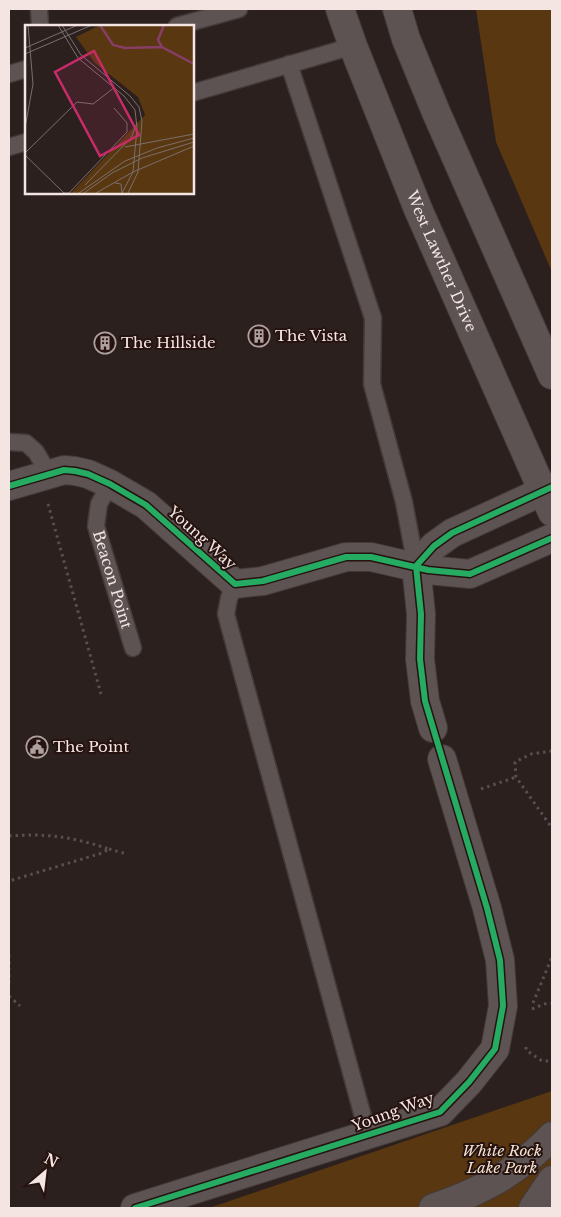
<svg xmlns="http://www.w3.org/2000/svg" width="561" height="1217" font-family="'Libre Baskerville',serif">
  <rect width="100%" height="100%" fill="#2b201e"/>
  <path fill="#593710" d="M476 9H552V272L496 142Z
    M552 1091V1208H209Z"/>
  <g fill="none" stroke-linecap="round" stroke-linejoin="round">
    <g stroke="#443a39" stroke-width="19">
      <g id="service">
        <path d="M39 9 40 26"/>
        <path d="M177 26 239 9"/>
        <path d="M289 64 373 318 372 384 404 502 416 566"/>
        <path d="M9 74 26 69"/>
        <path d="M192 93 353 46"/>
        <path d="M9 147 26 142"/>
        <path d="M9 442 26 443 36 452 49 474"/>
        <path id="s1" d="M110 484 99 504 96 526 133 648"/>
        <path d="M235 584 229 598 226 614 368 1135"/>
      </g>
    </g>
    <g stroke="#443a39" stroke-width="30">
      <path id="minor" d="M9 486 64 470 75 471 88 474 110 484 146 505 235 584 263 581 346 557H371L428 570 470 574 552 538
        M433 728 425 701 420 659 421 614 416 566 434 546 452 533 552 487
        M135 1208 440 1112 469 1082 495 1049 503 1006 500 960 487 908 442 759"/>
    </g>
    <g stroke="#443a39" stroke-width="30">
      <g id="tertiary">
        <path id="s2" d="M340 9 353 46 418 209 552 512"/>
        <path d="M397 9 406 39 436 112 552 375"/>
        <path d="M533 1208 552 1180"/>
      </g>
    </g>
    <g stroke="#443a39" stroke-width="30">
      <path id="secondary" d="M433 1208C480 1192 518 1172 552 1136"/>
    </g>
    <path stroke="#58504f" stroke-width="3" stroke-dasharray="2.5 4" stroke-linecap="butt" d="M48 504 101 694
      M552 751 531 754 515 762 516 777 552 828
      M481 789 516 777
      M9 836C47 833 73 837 109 849L102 853 9 881
      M109 849 127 854
      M9 955V983
      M9 996 20 1006
      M533 1003 552 957
      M532 1009 544 1004 552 1003
      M526 1047V1050L542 1061H552"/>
    <use href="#service" stroke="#5c5352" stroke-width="16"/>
    <use href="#minor" stroke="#5c5352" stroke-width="28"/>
    <use href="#tertiary" stroke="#5c5352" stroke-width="28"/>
    <use href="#secondary" stroke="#5c5352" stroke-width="28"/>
    <g stroke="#261310" stroke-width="9">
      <path id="cycleway" d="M9 486 64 470 75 471 88 474 110 484 146 505 235 584 263 581 346 557H371L428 570 470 574 552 538
        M135 1208 440 1112 469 1082 495 1049 503 1006 500 960 487 908 425 701 420 659 421 614 416 566 434 546 452 533 552 487"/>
    </g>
    <use href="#cycleway" stroke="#26ab63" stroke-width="6"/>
  </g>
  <defs>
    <g id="building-ring" transform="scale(1.125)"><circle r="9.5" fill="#261310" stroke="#aea09e" stroke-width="1.5"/><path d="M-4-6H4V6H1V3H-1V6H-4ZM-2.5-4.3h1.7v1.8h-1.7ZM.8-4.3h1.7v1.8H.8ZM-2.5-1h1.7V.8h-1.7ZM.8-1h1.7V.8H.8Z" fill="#aea09e"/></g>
    <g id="civic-ring" transform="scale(1.125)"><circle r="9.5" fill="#261310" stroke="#aea09e" stroke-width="1.5"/><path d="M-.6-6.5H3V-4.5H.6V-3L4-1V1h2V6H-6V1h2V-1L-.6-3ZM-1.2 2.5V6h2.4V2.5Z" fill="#aea09e"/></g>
  </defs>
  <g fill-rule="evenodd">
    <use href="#building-ring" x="259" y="336"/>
    <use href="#building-ring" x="105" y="343"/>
    <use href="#civic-ring" x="37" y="747"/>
  </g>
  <g text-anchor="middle" stroke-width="4" stroke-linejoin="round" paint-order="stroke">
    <g font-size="15" fill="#f4e5e3" stroke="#261310">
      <text dy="5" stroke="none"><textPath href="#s2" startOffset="272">West Lawther Drive</textPath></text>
      <text transform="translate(202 538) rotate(42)" y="5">Young Way</text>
      <text dy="5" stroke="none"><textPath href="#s1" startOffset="101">Beacon Point</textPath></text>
      <text transform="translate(393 1112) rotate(-20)" y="5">Young Way</text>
    </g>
    <g font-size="15" fill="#f4e5e3" stroke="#261310" text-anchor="start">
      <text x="275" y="341">The Vista</text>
      <text x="121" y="348">The Hillside</text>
      <text x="53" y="752">The Point</text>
    </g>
    <g font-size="15" font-style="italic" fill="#f2e1d0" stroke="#261310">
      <text x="502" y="1156">White Rock<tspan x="502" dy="17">Lake Park</tspan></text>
    </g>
  </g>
  <g transform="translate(25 25)">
    <rect width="169" height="169" fill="#2b201e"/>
    <path d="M75 0H169V168H46L120 90 113 72 70 38 51 12Z" fill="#593710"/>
    <path fill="none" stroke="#863e66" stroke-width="2.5" d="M75 0 88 20 100 23 137 22M139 0 133 15 137 22 169 39"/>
    <path fill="none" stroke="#7b6f6d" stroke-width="1" d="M33 0 53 33 99 71 110 85 112 103 108 147 97 168M37 0 56 30 105 71 114 82 117 96 113 147 103 168M0 23 53 0M0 29 67 0M0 103 8 59 3 0M100 122 169 109M0 128 52 77 68 79 90 62M0 130 39 168H44L102 107V98L89 83M90 158 96 159 97 168M60 160 106 113 112 98M54 168 100 136 132 123 169 113M59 168 87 148 117 133 169 117M71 168 108 147 169 121"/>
    <path fill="#c72c69" fill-opacity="0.15" stroke="#c72c69" stroke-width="2.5" d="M69 26 114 110 75 131 30 47Z"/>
    <rect width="169" height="169" fill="none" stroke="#f4e5e3" stroke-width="2.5"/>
  </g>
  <rect width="561" height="1217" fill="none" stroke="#f4e5e3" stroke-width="20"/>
  <g transform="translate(45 1172) rotate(28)" stroke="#261310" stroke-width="4" paint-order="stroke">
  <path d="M0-4L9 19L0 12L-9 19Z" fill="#f4e5e3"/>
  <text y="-8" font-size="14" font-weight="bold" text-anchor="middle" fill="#f4e5e3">N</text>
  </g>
</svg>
